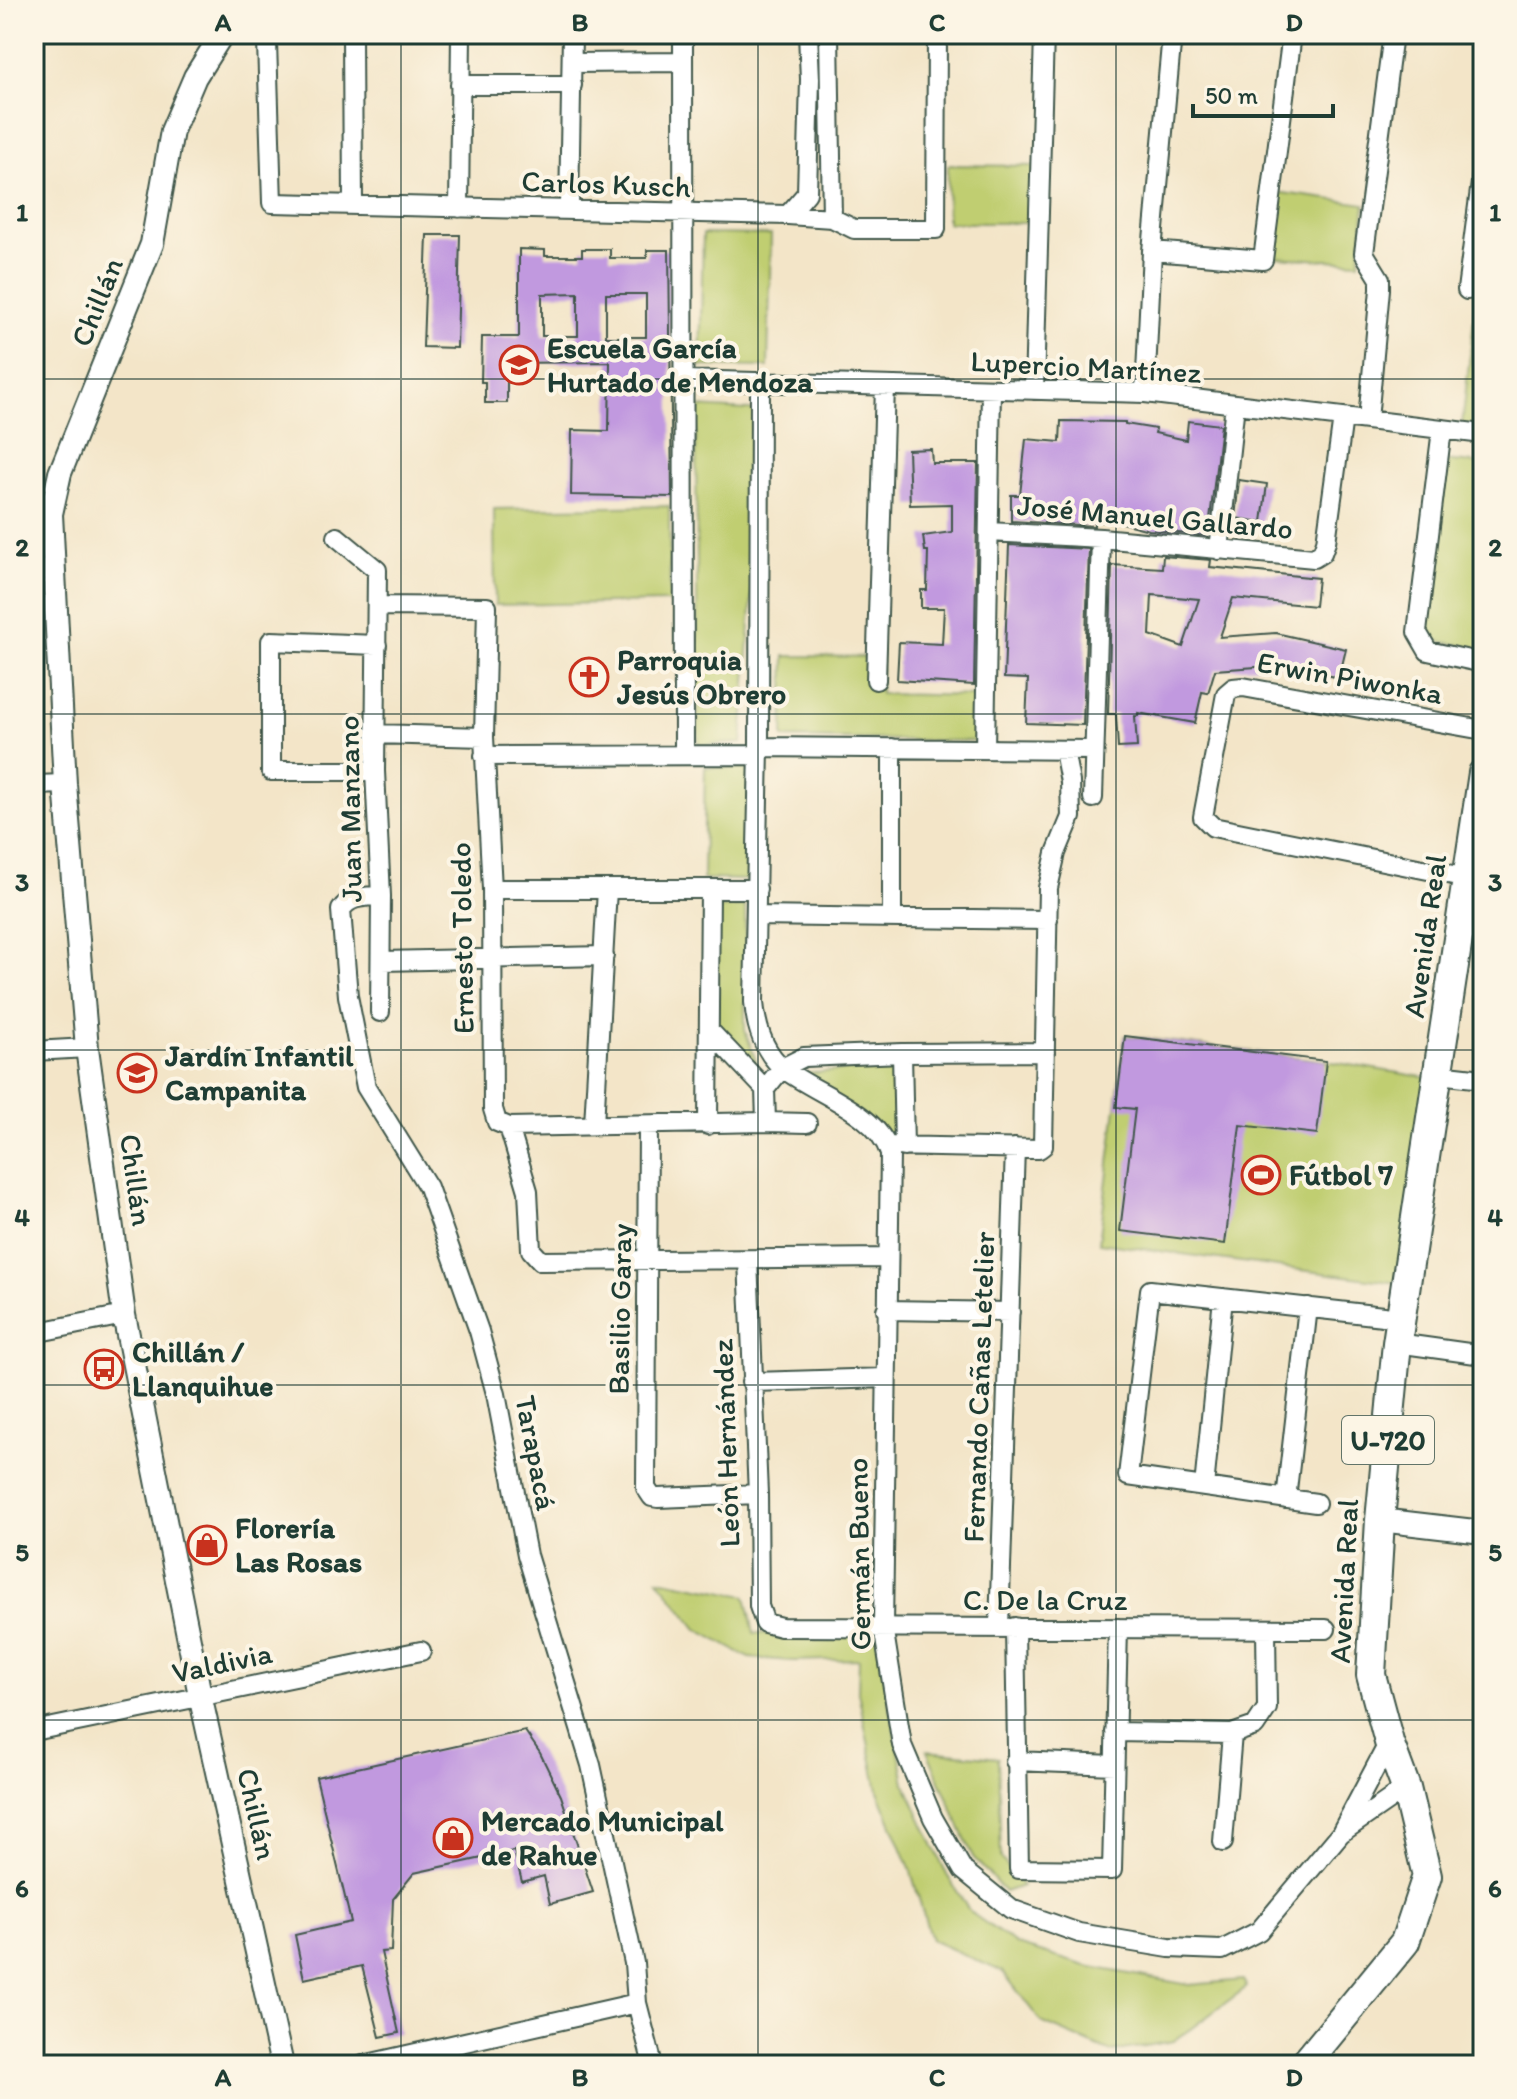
<svg xmlns="http://www.w3.org/2000/svg" width="1517" height="2099" font-family="Itim,sans-serif">
  <rect width="100%" height="100%" fill="#fcf5e5"/>
  <filter id="ink" filterUnits="userSpaceOnUse"><feTurbulence type="fractalNoise" baseFrequency=".0125" numOctaves="2"/><feDisplacementMap in="SourceGraphic" scale="16" xChannelSelector="R" yChannelSelector="G"/><feConvolveMatrix kernelMatrix="1 2 1 2 8 2 1 2 1" color-interpolation-filters="sRGB"/></filter>
  <filter id="wash" filterUnits="userSpaceOnUse"><feTurbulence type="fractalNoise" baseFrequency=".006" numOctaves="4" result="noise"/><feDisplacementMap in="SourceGraphic" scale="32" xChannelSelector="R" yChannelSelector="G"/><feGaussianBlur stdDeviation="1.8" result="paint"/><feColorMatrix in="noise" values="0 0 0 0 0 0 0 0 0 0 0 0 0 0 0 0 0 1.4 0 .05"/><feComposite in="paint" operator="in"/></filter>
  <g filter="url(#wash)">
    <rect width="100%" height="100%" fill="#f3e5c8"/>
    <path fill="#c0ce71" stroke="#708652" stroke-width="2" d="M948 165 1034 166 1033 223H947Z
      M1268 191 1365 204 1359 262 1258 256Z
      M703 234 771 235 768 367 700 366Z
      M1475 310 1483 311V427L1462 425Z
      M696 407 764 411 742 743 698 745Z
      M1443 460 1483 464V649L1426 639Z
      M669 506 670 602 495 605 494 509Z
      M881 652 880 694 979 696 978 741 783 738 785 656 880 657Z
      M705 767 751 768 749 880 703 879Z
      M745 906V1030L758 1067 716 1028 715 908Z
      M1125 1036 1326 1061 1429 1078 1398 1283 1099 1243Z
      M895 1066V1141L800 1074Z
      M658 1579 746 1596 754 1633 860 1637 876 1634 905 1783 947 1875 970 1912 1017 1945 1086 1966 1189 1985 1243 1980 1247 1987 1174 2041 1111 2052 1041 2022 1003 1972 931 1940 910 1868 878 1791 858 1692 859 1659 794 1661 749 1658 697 1629Z
      M927 1751 998 1758 1001 1858 1022 1886 1005 1892 973 1857Z"/>
    <g id="blocks">
      <path fill="#c199df" fill-rule="evenodd" d="M427 235H460L457 348 423 347Z
        M519 249 545 250V256H582V249H610V258H647V250H669L672 497 571 495 572 430 609 431 610 362 507 363V403H485V382H481L482 337H519ZM578 293V336H542V294ZM606 294H646V337H606Z
        M1061 421 1125 422V424L1156 429 1155 433 1186 440 1188 421 1221 425 1208 536 1149 530 1122 523 1094 521V526L1011 521V495H1020L1026 439 1060 442Z
        M931 449 932 463H978L974 685 897 680 899 642 942 644 944 608H921V590H927L928 551H925L923 536 952 532V504L910 505 908 450Z
        M1239 480 1267 484 1262 522 1235 518Z
        M1009 545 1089 549 1083 725 1026 723 1028 679 1004 678Z
        M1163 556 1211 560 1210 567 1318 578 1315 606 1233 598 1220 637 1276 633 1346 649 1339 678 1284 665 1215 670 1208 693 1202 692 1195 723 1138 713V716H1135L1137 747 1118 748 1116 714H1108L1112 565 1162 568ZM1152 595 1199 599 1183 647 1150 635Z
        M1125 1036 1326 1061 1317 1134 1240 1125 1225 1244 1120 1231 1135 1109 1116 1107Z
        M525 1731 540 1753 561 1796 593 1892 550 1904 544 1876 522 1882 514 1851 414 1873 393 1899 391 1951 381 1952 399 2033 380 2037 362 1966 304 1979 295 1935 351 1922 316 1777Z"/>
    </g>
  </g>
  <g filter="url(#ink)">
    <use href="#blocks" fill-opacity="0" stroke="#3f564a" stroke-width="2"/>
    <g fill="none" stroke-linecap="round" stroke-linejoin="round">
      <g stroke="#3f564a" stroke-width="22">
        <path id="minor" d="M352 34 353 205
          M683 34 684 755
          M829 34 832 218
          M267 42 272 203 788 215 832 218 854 229H936L937 34
          M572 63 683 62
          M460 85H572
          M459 208 461 34
          M569 210 572 34
          M788 215 807 193 810 79 808 34
          M1152 251 1263 260 1292 34
          M1467 290 1483 167
          M684 380 1145 393 1483 434
          M760 382 759 747 754 1002C756 1026 764 1053 784 1069 816 1094 878 1112 890 1154L883 1626 902 1745 933 1818 963 1870 1011 1909 1079 1933 1169 1948 1222 1950 1259 1931 1341 1833 1406 1788
          M1034 390 1044 34
          M1145 393 1152 251 1172 34
          M1368 420 1380 289V279L1364 253 1393 34
          M1442 429 1417 632 1428 651 1483 663
          M989 532 1101 538 1314 558 1322 553 1326 542 1343 417
          M337 537 377 570 375 771 381 896 380 1012
          M1219 550 1235 404
          M378 606 487 607 484 737 492 889 493 1109 497 1122 509 1127 766 1122 807 1123
          M876 680 885 386
          M375 734 484 737
          M759 747 1094 750
          M892 748V918
          M985 749 991 389
          M484 756 759 755
          M375 771H271V641L377 645
          M34 785 65 784
          M1093 798 1101 538
          M1468 878 1213 827 1203 817 1226 694 1233 688 1243 687 1483 730
          M492 889H757
          M381 896C366 897 350 895 341 910L348 996 366 1087 428 1187 479 1331 496 1394 527 1555 591 1765 634 1963 637 2003 653 2065
          M756 916 1048 920
          M382 961 604 956
          M710 1031 765 1089
          M34 1051 87 1048
          M902 1053 904 1147
          M1439 1074 1483 1079
          M766 1122 765 1089 782 1068 804 1057 902 1053 1045 1052
          M594 1125 607 889
          M648 1125 646 1488 652 1497 658 1498 758 1494
          M708 1125 710 889
          M509 1127 528 1191 531 1250 541 1261 887 1258
          M888 1146 1039 1149 1043 1146 1048 888 1056 853 1071 817 1070 782 1064 750
          M748 1260 758 1494 759 1606 765 1623 781 1627 1326 1629
          M886 1310 1010 1312
          M34 1333 124 1315
          M1397 1343 1483 1355
          M751 1382 885 1378
          M1204 1487 1223 1298
          M1286 1499 1308 1307
          M1316 1503 1128 1476 1150 1290 1401 1318
          M999 1627 1015 1148
          M1015 1627 1019 1869 1112 1870 1118 1628
          M34 1731 421 1651
          M1115 1732 1232 1734 1255 1726 1267 1708 1266 1629
          M1015 1761 1114 1765
          M1342 1831 1389 1742
          M1223 1842 1232 1734
          M363 2065 637 2003"/>
      </g>
      <g stroke="#3f564a" stroke-width="26">
        <path id="tertiary" d="M222 34 195 77 172 131 152 244 60 473 51 514 65 784 87 1048 124 1315 200 1695 282 2065
          M1380 1520 1483 1532"/>
      </g>
      <g stroke="#3f564a" stroke-width="32">
        <path id="primary" d="M1304 2065 1405 1942 1427 1876 1406 1788 1389 1742 1371 1675 1380 1520 1397 1343 1483 773"/>
      </g>
      <use href="#minor" stroke="#fff" stroke-width="18"/>
      <use href="#tertiary" stroke="#fff" stroke-width="22"/>
      <use href="#primary" stroke="#fff" stroke-width="28"/>
    </g>
  </g>
  <path fill="none" stroke="#1f3d34" stroke-width="2" stroke-opacity="0.55" d="M401 34V2065M758 34V2065M1116 34V2065M34 379H1483M34 714H1483M34 1050H1483M34 1385H1483M34 1720H1483"/>
  <defs>
    <g id="school-ring" transform="scale(2)"><circle r="9.5" fill="#fcf5e5" stroke="#c8321e" stroke-width="1.5"/><path d="M0-5L7-2L0 1L-7-2ZM-4 1L0 2.5L4 1V4Q0 6-4 4Z" fill="#c8321e"/></g>
    <g id="church-ring" transform="scale(2)"><circle r="9.5" fill="#fcf5e5" stroke="#c8321e" stroke-width="1.5"/><path d="M-1.2-6h2.4v3.5h3.3v2.4h-3.3V6h-2.4V-.1h-3.3v-2.4h3.3Z" fill="#c8321e"/></g>
    <g id="stadium-ring" transform="scale(2)"><circle r="9.5" fill="#fcf5e5" stroke="#c8321e" stroke-width="1.5"/><path d="M0-5a6.5 5 0 1 0 0 10a6.5 5 0 1 0 0-10ZM-3.5-1.8h7v3.6h-7Z" fill="#c8321e"/></g>
    <g id="bus-ring" transform="scale(2)"><circle r="9.5" fill="#fcf5e5" stroke="#c8321e" stroke-width="1.5"/><path d="M-5-6H5V4H4V6H2V4H-2V6H-4V4H-5ZM-3.5-4V0h7V-4ZM-3.5 1.2v1.5H-2V1.2ZM2 1.2v1.5H3.5V1.2Z" fill="#c8321e"/></g>
    <g id="shop-ring" transform="scale(2)"><circle r="9.5" fill="#fcf5e5" stroke="#c8321e" stroke-width="1.5"/><path d="M-5-2.5h2.3a2.7 3.5 0 0 1 5.4 0H5L5.5 6h-11ZM-1.5-2.5h3a1.5 2.3 0 0 0-3 0Z" fill="#c8321e"/></g>
  </defs>
  <g fill-rule="evenodd">
    <use href="#school-ring" x="519" y="365"/>
    <use href="#church-ring" x="589" y="677"/>
    <use href="#school-ring" x="137" y="1073"/>
    <use href="#stadium-ring" x="1261" y="1175"/>
    <use href="#bus-ring" x="104" y="1369"/>
    <use href="#shop-ring" x="207" y="1545"/>
    <use href="#shop-ring" x="453" y="1838"/>
  </g>
  <g text-anchor="middle" stroke-width="8" stroke-linejoin="round" paint-order="stroke">
    <rect fill="#fcf5e5" stroke="#617469" stroke-width="2" x="1342" y="1416" width="92" height="48" rx="6"/>
    <g font-size="28" font-weight="bold" fill="#1f3d34">
      <text x="1388" y="1450">U-720</text>
    </g>
    <g font-size="30" fill="#1f3d34" stroke="#fcf5e5">
      <text transform="translate(606 184) rotate(2)" y="10">Carlos Kusch</text>
      <text transform="translate(97 302) rotate(-68)" y="10">Chillán</text>
      <text transform="translate(1086 367) rotate(3)" y="10">Lupercio Martínez</text>
      <text transform="translate(1155 517) rotate(5)" y="10">José Manuel Gallardo</text>
      <text transform="translate(1350 678) rotate(10)" y="10">Erwin Piwonka</text>
      <text transform="translate(350 809) rotate(-91)" y="10">Juan Manzano</text>
      <text transform="translate(1425 936) rotate(-82)" y="10">Avenida Real</text>
      <text transform="translate(462 938) rotate(-91)" y="10">Ernesto Toledo</text>
      <text transform="translate(136 1180) rotate(82)" y="10">Chillán</text>
      <text transform="translate(620 1309) rotate(-89)" y="10">Basilio Garay</text>
      <text transform="translate(979 1387) rotate(-88)" y="10">Fernando Cañas Letelier</text>
      <text transform="translate(726 1443) rotate(-92)" y="10">León Hernández</text>
      <text transform="translate(536 1453) rotate(79)" y="10">Tarapacá</text>
      <text transform="translate(859 1554) rotate(-91)" y="10">Germán Bueno</text>
      <text transform="translate(1344 1581) rotate(-87)" y="10">Avenida Real</text>
      <text x="1045" y="1610">C. De la Cruz</text>
      <text transform="translate(222 1663) rotate(-12)" y="10">Valdivia</text>
      <text transform="translate(257 1814) rotate(77)" y="10">Chillán</text>
    </g>
    <g font-size="30" font-weight="bold" fill="#1f3d34" stroke="#fcf5e5" text-anchor="start">
      <text x="547" y="358">Escuela García<tspan x="547" dy="34">Hurtado de Mendoza</tspan></text>
      <text x="617" y="670">Parroquia<tspan x="617" dy="34">Jesús Obrero</tspan></text>
      <text x="165" y="1066">Jardín Infantil<tspan x="165" dy="34">Campanita</tspan></text>
      <text x="1289" y="1185">Fútbol 7</text>
      <text x="132" y="1362">Chillán /<tspan x="132" dy="34">Llanquihue</tspan></text>
      <text x="235" y="1538">Florería<tspan x="235" dy="34">Las Rosas</tspan></text>
      <text x="481" y="1831">Mercado Municipal<tspan x="481" dy="34">de Rahue</tspan></text>
    </g>
  </g>
  <rect width="1517" height="2099" fill="none" stroke="#fcf5e5" stroke-width="88"/>
  <path d="M1193 104v12h140v-12" fill="none" stroke="#1f3d34" stroke-width="4"/>
  <text x="1205" y="104" font-size="24" fill="#1f3d34" stroke="#fcf5e5" stroke-width="6" paint-order="stroke">50 m</text>
  <rect x="44" y="44" width="1429" height="2011" fill="none" stroke="#1f3d34" stroke-width="3"/>
  <g font-size="26" text-anchor="middle" font-weight="bold" fill="#1f3d34">
    <text x="223" y="31">A</text>
    <text x="580" y="31">B</text>
    <text x="937" y="31">C</text>
    <text x="1294" y="31">D</text>
    <text x="22" y="221">1</text>
    <text x="1495" y="221">1</text>
    <text x="22" y="556">2</text>
    <text x="1495" y="556">2</text>
    <text x="22" y="891">3</text>
    <text x="1495" y="891">3</text>
    <text x="22" y="1226">4</text>
    <text x="1495" y="1226">4</text>
    <text x="22" y="1561">5</text>
    <text x="1495" y="1561">5</text>
    <text x="22" y="1897">6</text>
    <text x="1495" y="1897">6</text>
    <text x="223" y="2086">A</text>
    <text x="580" y="2086">B</text>
    <text x="937" y="2086">C</text>
    <text x="1294" y="2086">D</text>
  </g>
</svg>
